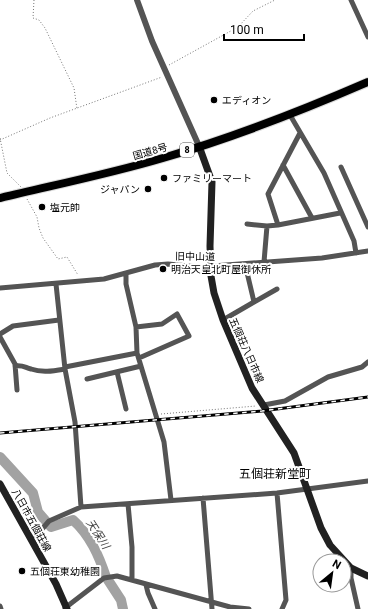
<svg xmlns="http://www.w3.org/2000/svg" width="368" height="609" font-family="Roboto,'Noto Sans JP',sans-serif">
  <rect width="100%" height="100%" fill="#fff"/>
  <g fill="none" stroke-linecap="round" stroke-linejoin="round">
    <path stroke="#a2a2a2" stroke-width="10" d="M0 457 33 493 38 512 51 527 73 520C90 535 99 556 106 577
      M108 580 121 600 123 609"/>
    <g stroke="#dbdbdb" stroke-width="10">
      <path id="trunk" d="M0 198C54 185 109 174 163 158 232 138 301 111 368 82"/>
    </g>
    <path stroke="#767676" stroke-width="1" stroke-dasharray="1 2" stroke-linecap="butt" d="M34 0 33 18 39 20 45 28 74 88 77 109
      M169 65 238 27 253 11 275 0
      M0 138 7 173 21 187
      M0 140 50 118 162 77
      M27 199 37 217 39 228 43 238 58 259 67 257 78 275
      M161 414 256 406"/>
    <path stroke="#545454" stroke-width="5" d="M351 0 368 37
      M290 115 324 173 354 241 356 253
      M300 133 268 194 278 225 340 213
      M283 165 312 218
      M341 167 368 227
      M247 224 267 226 278 225
      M264 262 267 226
      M245 264 254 302 277 289
      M126 273V284L136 327 137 353 164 442 171 500
      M56 284 65 369 75 422 81 507
      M0 288 104 279 155 265 168 264 199 267 322 258 368 251
      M223 320 254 302
      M136 327 162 324 177 314 189 336 139 358
      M0 334 13 326 59 320
      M0 337 15 364 17 390
      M15 366C23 365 24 367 31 369 42 373 53 371 65 369
      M65 367 137 353
      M117 372 126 409
      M87 379 141 366
      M264 405 285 401 328 377 362 367 368 362
      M277 493 286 600 282 609
      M203 498 212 609
      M128 504 132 547V580
      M31 538 37 535 49 521 81 507 277 493 368 481
      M351 568V578L358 609
      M146 585 148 593 155 609
      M0 606 1 609
      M65 608 104 578 117 576 230 607 249 609"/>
    <path stroke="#545454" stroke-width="6" d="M137 0 152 41 199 146"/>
    <path stroke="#212121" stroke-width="7" d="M199 146 212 182 210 246 211 276 214 293 223 320 252 388 294 453 321 528 330 545 351 568 368 576
      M0 484 56 584 67 609"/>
    <use href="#trunk" stroke="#000" stroke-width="8"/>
    <g stroke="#000" stroke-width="3">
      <path id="rail" d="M0 433 262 411 368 397"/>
    </g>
    <use href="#rail" stroke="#fff" stroke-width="1.5" stroke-dasharray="4.5" stroke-linecap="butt"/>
  </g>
  <g fill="#000" stroke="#fff" stroke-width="1.5">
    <circle cx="214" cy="100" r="4"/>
    <circle cx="164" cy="178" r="4"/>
    <circle cx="148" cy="189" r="4"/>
    <circle cx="42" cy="207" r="4"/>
    <circle cx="163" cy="269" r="4"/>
    <circle cx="22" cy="571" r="4"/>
  </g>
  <g text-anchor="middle" stroke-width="4" stroke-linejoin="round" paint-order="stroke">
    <rect fill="#fff" stroke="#4c4c4c" stroke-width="1" x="180" y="143" width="14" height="14" rx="3"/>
    <g font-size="9" font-weight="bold" fill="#000">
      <text x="187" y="153">8</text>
    </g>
    <g font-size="10" fill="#000" stroke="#fff" text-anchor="start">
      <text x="222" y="104">エディオン</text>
      <text x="172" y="182">ファミリーマート</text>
      <text x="140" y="193" text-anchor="end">ジャパン</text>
      <text x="50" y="211">塩元帥</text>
      <text x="171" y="273">明治天皇北町屋御休所</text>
      <text x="30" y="575">五個荘東幼稚園</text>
    </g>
    <g font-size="10" fill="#000" stroke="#fff">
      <text transform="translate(150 151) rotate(-16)" y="4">国道8号</text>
      <text transform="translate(195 256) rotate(1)" y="4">旧中山道</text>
      <text transform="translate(247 350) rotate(66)" y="4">五個荘八日市線</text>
      <text transform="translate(32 520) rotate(61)" y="4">八日市五個荘線</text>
    </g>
    <g font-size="11" font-style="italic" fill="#434343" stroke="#fff">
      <text transform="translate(98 534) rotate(57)" y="4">天保川</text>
    </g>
    <g font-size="12" fill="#000" stroke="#fff">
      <text x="275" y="478">五個荘新堂町</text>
    </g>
  </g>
  <g transform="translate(332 573) rotate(29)"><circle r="19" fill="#ffffff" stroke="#999999"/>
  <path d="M0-3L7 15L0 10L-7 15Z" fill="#000000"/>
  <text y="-6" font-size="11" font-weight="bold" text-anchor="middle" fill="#000000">N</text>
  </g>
  <path d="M224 34v6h80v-6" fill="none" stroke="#000000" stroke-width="2"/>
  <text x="230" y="34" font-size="12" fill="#000000" stroke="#ffffff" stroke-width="3" paint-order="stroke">100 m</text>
</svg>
